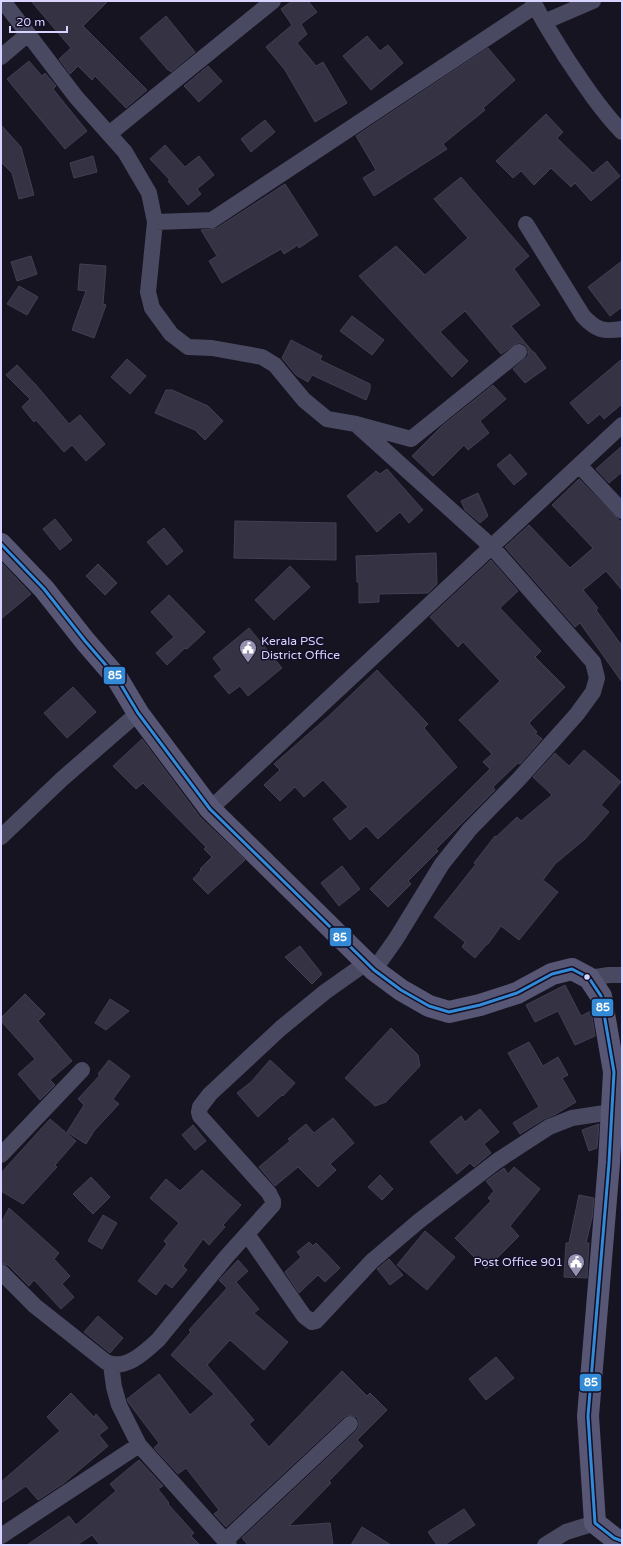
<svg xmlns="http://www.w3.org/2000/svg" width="623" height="1546" font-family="'Varela Round',sans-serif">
  <rect width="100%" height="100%" fill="#161421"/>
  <path fill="#343243" stroke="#433f54" d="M31 1H108L83 26 147 90 126 108 95 76 92 80 78 66 70 74 59 59 71 48Z
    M292 1H308L317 12 301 24 307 34 297 43 316 66 323 62 347 103 315 122 285 70 266 47 292 25 281 9Z
    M166 16 195 52 171 72 169 70H168L140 38Z
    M367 36 380 51 388 45 403 63 371 90 343 56Z
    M488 48 515 80 483 108 485 110 443 144 447 149 374 196 363 178 376 170 356 136Z
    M29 61 42 76 45 73 56 86 53 89 87 131 65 149 7 79Z
    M208 66 222 81 199 102 184 86Z
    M546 114 563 132 557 138 593 173 607 161 620 176 591 201 575 183 571 187 551 168 534 185 521 171 513 178 496 161Z
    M265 120 275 132 251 152 241 139Z
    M1 125 21 147 34 195 19 199 12 173 1 162Z
    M165 145 185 167 199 156 214 175 197 189 201 194 188 205 168 181 170 180 150 159Z
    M93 156 97 172 74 178 70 163Z
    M461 177 529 256 514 269 540 305 511 326 533 352H534L546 368 525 383 513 369 528 356V350L526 346 522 343H517L501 354 465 311 440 332 468 361 452 377 359 276 396 246 425 275 468 238 434 199Z
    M285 184 318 235 299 248 298 245 284 254 281 249 222 283 209 261 217 256 201 230 217 228Z
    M31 256 37 274 17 281 11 262Z
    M622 261V307L610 316 588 287Z
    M80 264 106 266 103 304 106 305 94 338 72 330 86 291 78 290Z
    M19 286 38 297 27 315 7 304Z
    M352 316 384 340 372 355 340 331Z
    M291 340 322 356 320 360 370 384V390L366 400 312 375 308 382 296 375 282 358Z
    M127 359 146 376 130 394 111 377Z
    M622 359V404L604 419 600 414 588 424 570 403Z
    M17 365 36 385 69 424 80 415 105 444 86 461 72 445 64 452 36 420 34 422 22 407 30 399 6 375Z
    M493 385 506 399 480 421 489 433 468 450 464 445 433 476 412 456 442 426Z
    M166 390H172L208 406 223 421 205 440 195 430 155 413Z
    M622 446V472L609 483 596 469Z
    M510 454 527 474 514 485 497 465Z
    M387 469 423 510 409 523 400 512 377 532 347 496 376 471 380 474Z
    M579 479 622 523V590L606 571 583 590 598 608 596 610 622 646V682L580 623 575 627 505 547 529 525 570 568 593 548 552 505Z
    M478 493 488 516 480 523 465 510 461 501Z
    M55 519 72 540 60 550 43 529Z
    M235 521 336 523V560L234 558Z
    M164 528 183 551 167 565 147 542Z
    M436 553 437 584 428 593 379 594V602L359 603V582H357L356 556Z
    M491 560 518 591 500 608 541 651 535 657 565 687 529 723 537 732 535 733 542 739 520 764 518 763 493 787 495 790 436 849 438 851 408 881 411 884 388 907 370 889 490 769 483 762 492 754 459 720 500 681 463 642 458 647 430 617Z
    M1 562 31 594 1 619Z
    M98 564 117 583 105 595 86 576Z
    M290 566 310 587 274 620 255 600Z
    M169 595 205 632 187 649 185 648 167 665 156 653 174 637 151 612Z
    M249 628 282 668 248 696 240 686 229 694 214 676 222 670 213 658Z
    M377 670 428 724 424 728 457 767 378 839 366 826 350 840 333 819 348 807 323 780 304 797 295 787 280 801 264 785 280 770 274 764 331 714Z
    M73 687 96 712 67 738 44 713Z
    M142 739 200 817 245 860 208 894 193 879 201 870 200 869 212 857 204 849 206 847 143 783 136 789 113 766Z
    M584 750 621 782 601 805 609 812 585 839 555 864 543 880 558 892 519 940 501 926 488 944H487L475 958 462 947 465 942 434 917 476 864 474 863 495 836 496 837 517 817 521 821 552 795 533 777 555 753 569 766Z
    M342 866 360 889 339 906 321 883Z
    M300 946 322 974 312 984 285 957Z
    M565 985 581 1016 591 1011 595 1036 575 1045 558 1011 535 1022 526 1005Z
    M25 994 45 1014 38 1021 72 1061 50 1080 55 1085 40 1100 18 1074 35 1059 1 1021V1018Z
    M110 999 129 1011 106 1030 95 1023Z
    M391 1028 418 1055 420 1066 386 1102 375 1106 345 1078Z
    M529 1042 543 1066 558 1057 568 1075 562 1078 576 1102 556 1114 544 1119 520 1134 513 1123 539 1107 508 1053Z
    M109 1060 130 1076 113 1099 119 1104 94 1131 86 1144 67 1132 84 1105 78 1099 100 1075 98 1074Z
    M270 1060 295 1083 283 1096 282 1095 258 1117 237 1093 251 1082Z
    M480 1109 499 1132 484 1144 491 1153 474 1167 470 1163 457 1174 430 1142 461 1116 465 1122Z
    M333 1118 354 1143 330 1164 336 1170 318 1187 298 1167 275 1186 259 1167 290 1141 288 1139 306 1124 314 1133Z
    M50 1119 76 1141 55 1165 57 1167 23 1204 1 1191V1173Z
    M599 1124 597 1148 589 1151 582 1130Z
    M193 1125 206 1141 195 1150 182 1135Z
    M514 1167 540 1189 510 1226 519 1236 486 1269 455 1238 491 1201 488 1198 494 1191 486 1181 504 1168 508 1174Z
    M202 1170 241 1205 223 1225 225 1227 209 1245 203 1239 183 1266 187 1270 172 1288 165 1283 156 1295 138 1281 167 1244 164 1241 179 1223 150 1198 166 1179 180 1191Z
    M380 1175 393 1189 382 1200 368 1187Z
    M91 1177 110 1197 93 1214 73 1194Z
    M579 1195 594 1198 592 1218 586 1243H589L587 1278 564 1277 566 1243H569Z
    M9 1208 59 1253 54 1259 70 1276 62 1284 74 1297 61 1309 34 1280 29 1286 8 1265 1 1263V1223Z
    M103 1215 117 1223 102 1249 88 1241Z
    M425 1231 455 1257 427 1290 397 1265Z
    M309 1242 313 1246 316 1243 340 1268 325 1282 318 1275 299 1293 285 1272 301 1257 297 1252Z
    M389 1259 403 1275 390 1285 377 1269Z
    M238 1260 248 1271 236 1282 259 1309 254 1313 288 1342 264 1370 230 1340 207 1365 254 1420 249 1424 269 1447 342 1371 367 1396 370 1393 387 1410 357 1440 363 1446 329 1481 331 1483 289 1526 330 1523 333 1545H248L242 1538 356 1431 359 1427V1422L357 1417 348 1415 344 1417 226 1527 214 1514 219 1510 186 1468 178 1474 154 1448 159 1443 128 1402 127 1399 159 1374 190 1415 214 1394 171 1355 191 1332 189 1330 227 1288 219 1280Z
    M98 1316 123 1338 110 1353 84 1332Z
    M496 1357 514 1378 486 1400 469 1379Z
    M71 1393 94 1417 96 1414 108 1428 99 1435 108 1446 64 1483 38 1500 26 1486 1 1503V1482L60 1431 47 1417Z
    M139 1460 163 1486 158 1489 169 1503 168 1504 194 1533 191 1536 200 1545H100L92 1535 77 1545H27L69 1516 76 1525 116 1491 110 1484Z
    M464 1509 475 1525 444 1545H437L428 1532Z
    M362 1527 391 1545H351Z"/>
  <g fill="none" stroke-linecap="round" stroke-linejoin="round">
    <path stroke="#4a4962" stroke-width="16" d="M3 1 76 97 125 152 149 193 155 222 148 292 152 308 171 334 188 347 212 348 262 357 275 365 304 400 327 419 356 424 411 439 519 352
      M533 1C542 20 554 38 565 56 583 83 600 109 622 132
      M544 22 593 1
      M1 57 28 34
      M109 134 273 1
      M155 222 212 220 535 6
      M526 224 583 316C596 330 603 332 622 329
      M359 427 492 547 593 662 597 678 593 692 577 714 519 779 470 829 442 864 396 939 374 970
      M579 465 622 511
      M210 809 622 425
      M1 837 62 779 138 713
      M589 978 609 975H622
      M1 1155 82 1070
      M247 1234 304 1316 312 1322 316 1321 372 1261 419 1221 497 1161 549 1127 572 1118 611 1112
      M1 1272 35 1306 106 1362C125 1371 144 1353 158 1340L227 1256 273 1205V1201L269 1193 200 1116 199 1112 200 1107 210 1094 281 1028 325 992 366 963
      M111 1365 114 1387 119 1405 139 1445 229 1545
      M1 1536 139 1445
      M225 1541 350 1424
      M545 1545 566 1532 595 1523"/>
    <path stroke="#575674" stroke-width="22" d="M1 544 44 589 85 641 117 678 138 713 210 809 374 970 401 990 429 1006 449 1012 480 1005 517 993 552 974 572 969 589 978 601 996 614 1072 609 1163 588 1416 595 1523 614 1538 622 1541"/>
    <g stroke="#130f26" stroke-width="6">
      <path id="bus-1" d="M1 544 44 589 85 641 117 678 138 713 210 809 374 970 401 990 429 1006 449 1012 480 1005 517 993 552 974 572 969 589 978 601 996 614 1072 609 1163 588 1416 595 1523 614 1538 622 1541"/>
    </g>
    <use href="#bus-1" stroke="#338bd7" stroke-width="3"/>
  </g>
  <defs>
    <g id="civic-pin" transform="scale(0.9)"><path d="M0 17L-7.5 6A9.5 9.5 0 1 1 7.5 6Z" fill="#9591b1" stroke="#130f26"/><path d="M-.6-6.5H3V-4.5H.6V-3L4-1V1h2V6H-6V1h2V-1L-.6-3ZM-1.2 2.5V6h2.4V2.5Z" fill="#fff"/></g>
  </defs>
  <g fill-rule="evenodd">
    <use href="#civic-pin" x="248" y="648"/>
    <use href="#civic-pin" x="576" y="1262"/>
  </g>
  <circle fill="#d9d4ff" stroke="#130f26" stroke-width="1.5" cx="587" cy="977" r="3.5"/>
  <g text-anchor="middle" stroke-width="3" stroke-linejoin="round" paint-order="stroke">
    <g font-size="12" fill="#d9d4ff" stroke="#130f26" text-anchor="start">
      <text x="261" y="645">Kerala PSC<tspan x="261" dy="14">District Office</tspan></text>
      <text x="563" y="1266" text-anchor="end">Post Office 901</text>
    </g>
  </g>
  <g stroke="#130f26" stroke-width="1.5">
    <rect x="103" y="666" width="23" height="19" rx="4" fill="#338bd7"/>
    <rect x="329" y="927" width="23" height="20" rx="4" fill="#338bd7"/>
    <rect x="591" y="998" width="23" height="19" rx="4" fill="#338bd7"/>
    <rect x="579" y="1373" width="23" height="19" rx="4" fill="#338bd7"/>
  </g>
  <g font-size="11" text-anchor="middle" font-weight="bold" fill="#fff">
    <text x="115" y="679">85</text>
    <text x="340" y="941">85</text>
    <text x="603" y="1011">85</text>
    <text x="591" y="1386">85</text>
  </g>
  <rect width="623" height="1546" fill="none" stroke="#d9d4ff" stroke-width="4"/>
  <path d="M10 26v6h57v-6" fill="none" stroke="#d9d4ff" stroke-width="2"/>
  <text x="16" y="26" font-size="12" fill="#d9d4ff" stroke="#130f26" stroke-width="3" paint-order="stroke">20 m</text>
</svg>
